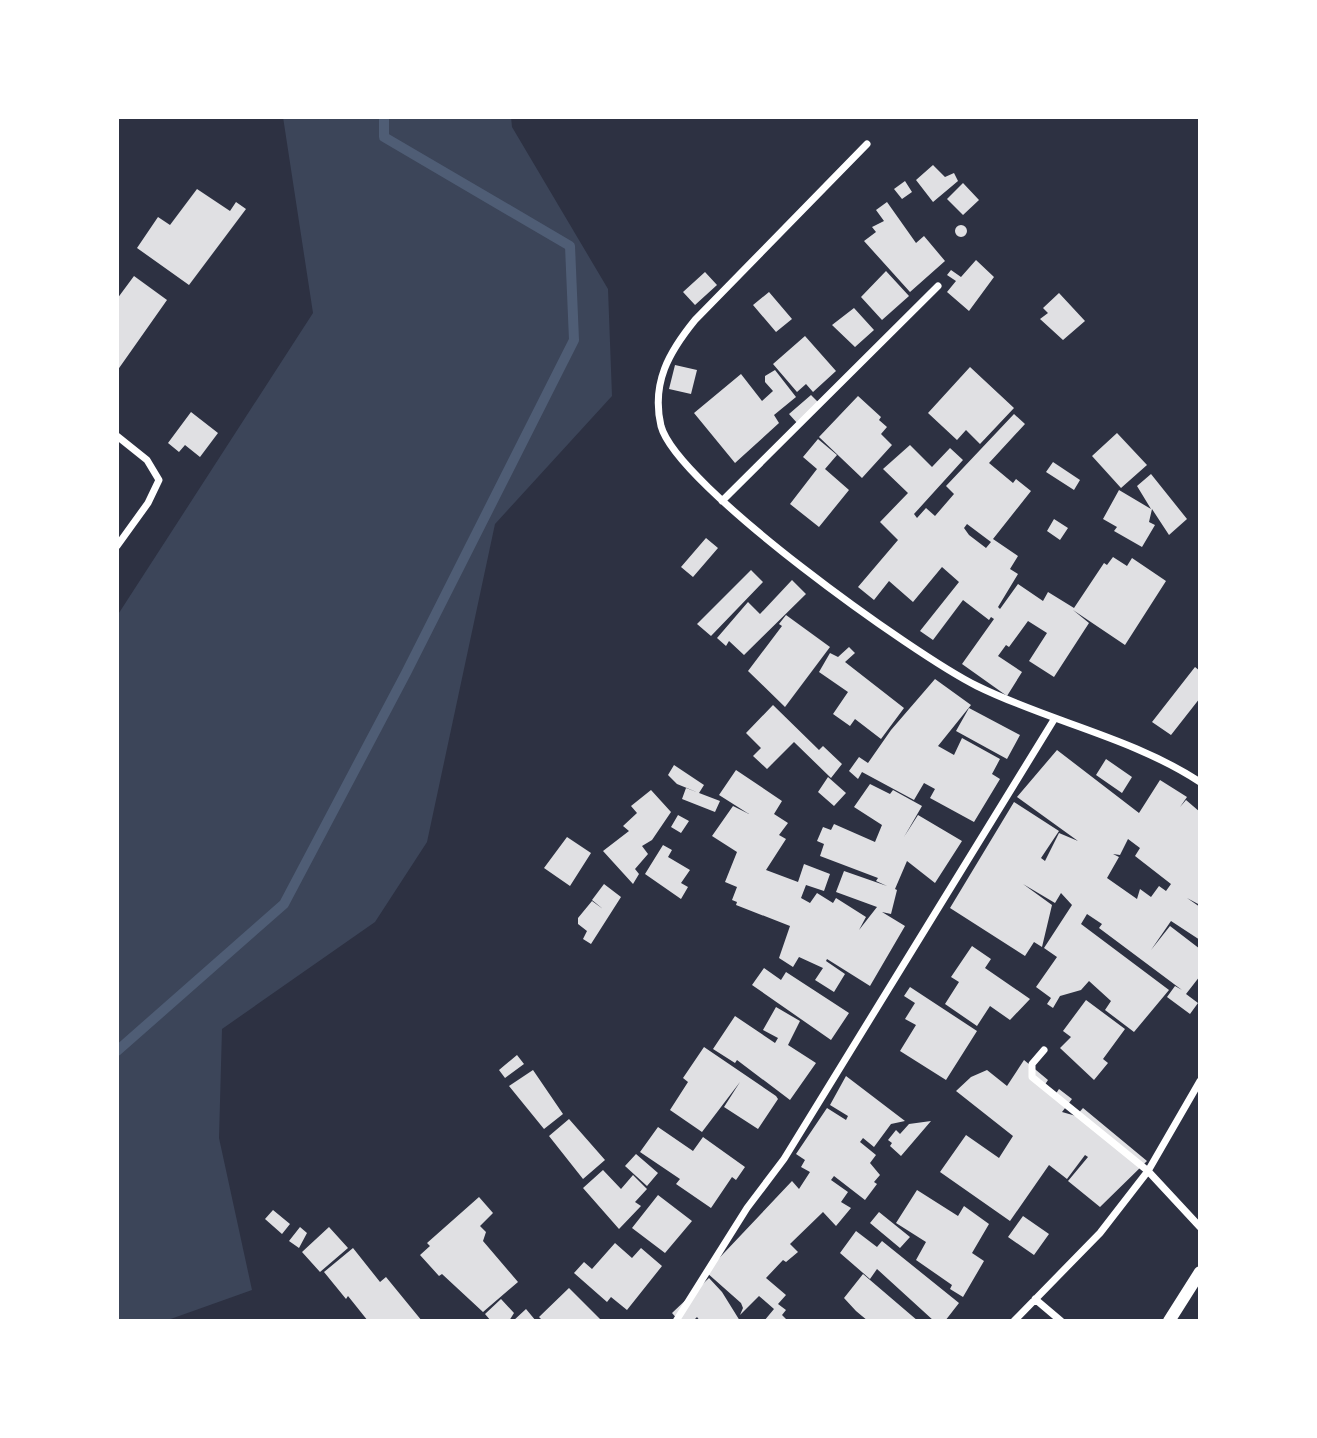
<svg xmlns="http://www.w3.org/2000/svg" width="1317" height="1438" font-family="'Zilla Slab',serif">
  <rect width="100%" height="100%" fill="#2d3142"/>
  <path fill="#3c4559" d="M283 117H511L512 127 608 289 612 396 495 524 427 842 375 922 222 1029 219 1138 252 1290 165 1321H117V616L313 313Z"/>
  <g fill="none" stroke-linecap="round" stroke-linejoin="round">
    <path stroke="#4f5d75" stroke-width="10" d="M117 1051 284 904 406 673 574 340 570 246 384 137V117"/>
  </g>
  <path fill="#e0e0e3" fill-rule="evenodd" d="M933 165 945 177 954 173 958 181 933 202 916 180Z
    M905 181 912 192 902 199 894 189Z
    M963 183 979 200 963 215 947 199Z
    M197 189 230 211 236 202 246 209 189 285 137 248 158 217 170 225Z
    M887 202 916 243 924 236 945 261 910 292 864 241 876 232 872 227 884 221 876 210Z
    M955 231a6 6 0 1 1 12 0a6 6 0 1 1-12 0Z
    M976 260 994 277 969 311 947 292 956 281 947 275 951 270 961 277Z
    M886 271 909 296 882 320 861 297Z
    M705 272 717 285 695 305 683 292Z
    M134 276 167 300 117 371V299Z
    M769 292 792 319 776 332 753 305Z
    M1059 293 1085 321 1063 340 1040 319 1048 313 1043 308Z
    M854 308 874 330 855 347 832 325Z
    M805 336 836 371 813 392 806 384 797 392 773 364Z
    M675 365 697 370 691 394 669 389Z
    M970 367 1014 408 980 444 966 430 957 440 928 413Z
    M775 370 796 397 774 415 779 423 735 463 694 413 741 374 762 401 773 391 765 382V376Z
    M811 395 820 404 798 424 789 414Z
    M858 396 881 417 879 420 887 427 881 434 892 445 862 478 819 437Z
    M191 412 218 433 200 457 185 445 179 452 168 443Z
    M1014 414 1025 424 989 463 1013 483 1016 479 1031 491 993 539 1018 556 1010 569 1018 574 998 607 1000 609 1018 584 1043 601 1048 592 1074 608 1104 563 1107 565 1113 557 1127 566 1132 558 1166 581 1125 645 1073 610 1089 623 1054 677 1029 661 1047 633 1028 621 1009 647 1006 645 998 656 1022 672 1007 696 962 664 994 619 991 617 989 620 963 600 933 640 920 631 959 582 942 567 913 602 889 581 874 600 858 587 898 540 880 522 908 493 883 469 910 445 932 467 950 448 963 460 914 514 917 518 926 508 935 516 954 494 946 486ZM967 524 991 542 986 548 969 535 964 528Z
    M1117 433 1147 465 1121 488 1092 456Z
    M818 439 837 455 825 469 849 490 819 527 790 504 817 469 803 457Z
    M1053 462 1080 480 1074 490 1046 472Z
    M1151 474 1187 519 1169 535 1152 509 1149 522 1155 525 1142 547 1114 531 1117 527 1103 519 1119 490 1151 509 1137 486Z
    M1054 519 1068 528 1060 540 1047 531Z
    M706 538 718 548 693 577 681 567Z
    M751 570 763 582 711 636 697 624Z
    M792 580 806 594 744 655 729 641 726 646 717 638 748 602 760 614Z
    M786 615 830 647 785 707 748 671 782 626 779 624Z
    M849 647 855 653 845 662 904 708 881 739 855 719 850 726 833 714 848 692 819 672 830 653 838 657Z
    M1195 667 1200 671V698L1171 735 1152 722Z
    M935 679 971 705 938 746 954 755 962 738 1000 759 992 774 1000 779 974 822 930 798 935 789 924 783 914 800 862 772 858 779 849 771 859 757 868 763 891 730Z
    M773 705 819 750 823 746 842 764 831 778 794 742 767 769 753 756 761 748 746 733Z
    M969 708 1020 735 1007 759 956 731Z
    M1057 750 1139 813 1160 780 1187 797 1180 807 1186 800 1200 812V905L1187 898 1200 907V940L1171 921 1151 950 1170 926 1200 949V976L1186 994 1198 1003 1190 1014 1167 997 1175 986 1182 990 1099 928 1102 924 1087 914 1081 924 1169 990 1134 1032 1105 1010 1111 1001 1089 981 1081 990 1060 996 1053 1008 1047 1004 1051 998 1036 987 1057 957 1044 948 1072 905 1061 893 1055 903 1023 884 1052 905 1042 947 1034 942 1025 956 950 908 1014 802 1059 831 1041 858 1045 861 1059 833 1078 841 1017 797ZM1128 839 1140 848 1135 856 1171 884 1166 891 1159 886 1151 897 1140 889 1137 899 1107 878 1119 857 1113 854 1120 855Z
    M1106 759 1132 777 1122 793 1096 775Z
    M674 765 704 785 699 793 677 784 668 775Z
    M736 770 782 801 774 814 788 823 779 835 786 839 766 870 798 882 804 864 830 874 824 891 806 885 801 898 810 903 817 893 833 903 836 898 866 917 859 930 877 907 836 892 844 871 887 886 876 881 878 878 820 856 824 844 817 841 823 827 831 830 834 824 875 842 882 825 854 807 870 784 890 794 893 790 922 806 904 837 918 815 962 841 935 883 907 861 895 889 897 890 891 914 882 912 905 926 870 986 827 959 826 961 845 974 834 992 815 980 823 968 799 957 793 967 779 958 790 926 736 905 737 902 732 900 737 887 725 882 737 852 712 836 733 806 749 814 719 795Z
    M828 777 846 793 834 806 818 792Z
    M686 788 720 801 715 812 682 799Z
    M651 790 671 812 652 840 642 846 648 854 635 869 639 874 633 884 603 851 629 831 623 826 637 813 631 806Z
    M678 815 689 821 681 833 671 827Z
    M567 837 591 853 570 886 544 868Z
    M663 845 672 850 668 857 690 870 681 883 688 887 681 899 645 874Z
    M604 884 621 897 591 944 583 939 587 931 578 924V918L592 901 603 909 592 900Z
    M972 946 991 959 985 968 1030 999 1010 1020 990 1006 977 1026 945 1004 959 982 951 977Z
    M764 968 781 980 786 972 849 1013 831 1040 752 985Z
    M910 987 977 1031 946 1080 900 1051 916 1025 905 1019 915 1003 904 996Z
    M1086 1000 1125 1029 1103 1059 1108 1063 1094 1080 1060 1048 1071 1037 1063 1031Z
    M776 1007 800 1021 788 1045 816 1063 790 1100 737 1060 735 1063 713 1049 735 1016 775 1043 778 1038 763 1030Z
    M704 1047 776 1096 778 1099 758 1129 724 1107 740 1082 702 1132 670 1110 688 1082 683 1078Z
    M517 1055 524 1064 505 1078 499 1070Z
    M1024 1060 1048 1080 1044 1086 1055 1095 1059 1089 1072 1099 1062 1112 1076 1116 1083 1108 1147 1161 1100 1207 1068 1181 1088 1157 1085 1155 1067 1179 1049 1165 1010 1221 940 1172 966 1135 999 1158 1013 1136 956 1091 971 1077 987 1070 1007 1086Z
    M533 1070 563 1114 544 1129 509 1086Z
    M846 1076 905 1121 891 1124 874 1147 863 1138 860 1142 876 1155 870 1163 880 1175 874 1182 877 1184 865 1200 834 1176 831 1180 848 1192 841 1202 851 1208 836 1226 823 1212 790 1244 798 1252 786 1262 783 1260 766 1278 786 1295 778 1304 786 1310 782 1315 786 1319 764 1321 774 1309 759 1296 740 1315 743 1308 741 1303 706 1272 792 1181 799 1189 810 1172 801 1167 805 1160 796 1154 827 1108 846 1120 848 1116 830 1105Z
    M569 1119 605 1160 583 1179 549 1136Z
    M931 1121 901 1156 890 1146 892 1143 888 1140 896 1130 900 1134 909 1124Z
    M658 1127 693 1151 703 1137 745 1167 736 1180 732 1177 711 1208 676 1184 680 1179 640 1152Z
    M636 1154 658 1173 647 1186 625 1166Z
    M603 1170 621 1189 633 1175 647 1189 635 1202 641 1206 619 1229 583 1188Z
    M917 1190 958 1216 964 1206 989 1224 972 1253 984 1261 963 1297 950 1289 952 1285 916 1260 926 1242 896 1223Z
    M658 1195 692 1221 665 1253 632 1228Z
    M479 1197 493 1213 480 1226 486 1232 483 1241 518 1282 483 1312 442 1274 439 1276 420 1255 430 1246 427 1243Z
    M273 1210 290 1224 282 1234 265 1219Z
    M879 1212 910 1237 900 1248 870 1223Z
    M1023 1216 1049 1234 1034 1255 1008 1237Z
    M300 1227 307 1233 299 1248 289 1241Z
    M329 1227 348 1248 320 1272 302 1252Z
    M856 1231 877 1247 882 1241 959 1303 945 1321H934L877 1269 870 1279 840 1253Z
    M615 1243 632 1258 641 1248 662 1266 627 1310 611 1297 607 1302 574 1273 584 1262 592 1269Z
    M353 1248 380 1282 386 1277 422 1321H368L348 1296 346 1299 324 1272Z
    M863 1274 918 1321H868L856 1311 844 1298Z
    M709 1278 722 1292 740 1321H700L697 1317 693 1321H679L672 1313Z
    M569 1288 602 1321H543L539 1317Z
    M501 1299 514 1313 509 1321H491L485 1314Z
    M526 1309 536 1321H513Z"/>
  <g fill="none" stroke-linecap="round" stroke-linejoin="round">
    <path stroke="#fff" stroke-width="7" d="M867 144 695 320C669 352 651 383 661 426 677 486 916 656 977 686 1050 722 1131 737 1200 782
      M117 436 147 460 159 480 148 503 117 546
      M722 501 938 286
      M1044 1050 1032 1064V1077L1148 1171 1200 1227
      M1035 1299 1061 1321
      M676 1321 747 1208 784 1159 1055 718
      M1014 1321 1100 1233 1148 1171 1200 1081"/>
    <path stroke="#fff" stroke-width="12" d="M1169 1321 1200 1272"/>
  </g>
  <rect width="1317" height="1438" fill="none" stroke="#ffffff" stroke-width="238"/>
</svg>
